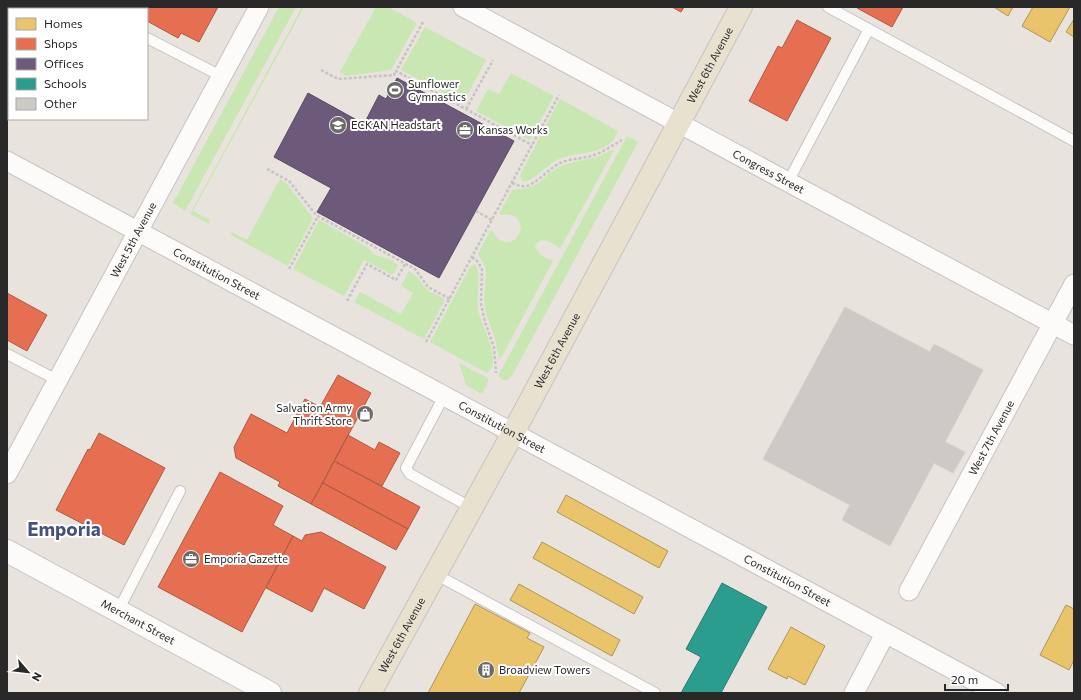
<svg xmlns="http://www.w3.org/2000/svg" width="1081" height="700" font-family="Commissioner,sans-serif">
  <rect width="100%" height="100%" fill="#e8e3dd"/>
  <path fill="#c9e7b2" d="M279 7H296L185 211 173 203Z
    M302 7H304L193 211 210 220 209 224 190 214Z
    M376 7H388L417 23 391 70 346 76 340 72Z
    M425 27 486 60 463 103 401 70Z
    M511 73 554 96 530 140 476 111 488 89 499 94Z
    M560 99 618 131C610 156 578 151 559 159 545 165 538 179 523 182L520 175 521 173Z
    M627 136 638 142 514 372 508 380H503L498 376Z
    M611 150H614L560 249C553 243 543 236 536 244L535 247C539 255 546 258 553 261L501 358H499L495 339 485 310 484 298 486 272 485 266 478 254 490 231H493C499 248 519 245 521 227 519 217 511 213 501 215L499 214 513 189C542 191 540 175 561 166 570 162 579 161 588 159 597 158 604 154 611 150Z
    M280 179 287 184 313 218 288 266 231 235 232 232 247 240Z
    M319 220 367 247 375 255 389 259 398 265 393 275 364 260 344 296 293 269Z
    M474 264 477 267C481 281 476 294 478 308 481 327 497 348 492 368L487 373 430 342 470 267Z
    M409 271C419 277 420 283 428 290 433 295 440 295 445 300L424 339 354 302 360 292 401 314 413 293 401 286Z
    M459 363 489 379 482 394 466 385Z"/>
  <path fill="#e9c46a" stroke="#af9656" d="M994 7H1013L1008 16Z
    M1033 7H1070L1050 42 1022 26Z
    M1074 19V37L1066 32Z
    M566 495 668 551 659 568 557 512Z
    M542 542 643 597 634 614 533 558Z
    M519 584 620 640 612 656 510 600Z
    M475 604 530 633 527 638 544 647 519 693H428Z
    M1066 605 1074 609V660L1069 670 1040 655Z
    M791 627 825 646 805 685 788 676 787 679 768 669Z"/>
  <path fill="#e76f51" stroke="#ae5a45" d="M122 7H218L199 42 181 33 178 38 147 21V9H125Z
    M672 7H684L681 12Z
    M858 7H903L892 27 857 8Z
    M797 20 831 38 787 121 749 101 778 46 782 48Z
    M7 293 47 315 27 351 7 340Z
    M338 375 371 393 311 504 278 486 280 482 236 458 234 447 251 414 287 433 305 399 320 407Z
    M99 433 165 468 124 545 56 510 88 449 90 450Z
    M348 435 375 450 379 442 400 453 382 486 334 461Z
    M334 461 420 507 408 529 323 483Z
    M220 472 283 506 273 525 293 536 242 632 158 587Z
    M323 483 408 529 396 550 311 504Z
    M321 532 386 567 364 609 324 588 312 612 266 588 293 536 302 541 305 535Z"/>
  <path fill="#6d597a" stroke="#594b62" d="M397 78 514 141 439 278 317 212 331 188 274 157 308 93 364 124 379 95 386 99Z"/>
  <path fill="#2a9d8f" stroke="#2a7a70" d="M722 583 767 607 721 693H681L701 657 686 649Z"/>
  <path fill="#cdc9c5" stroke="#d3cfc9" d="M845 307 930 352 934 344 983 370 945 442 965 452 953 473 934 463 890 546 842 520 850 505 763 459Z"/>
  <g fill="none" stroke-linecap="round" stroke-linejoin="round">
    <g stroke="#c5c3c4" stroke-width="12">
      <path id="lane" d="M89 7 92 9
        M828 7 1074 141
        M147 38 221 76
        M788 182 869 29
        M7 354 57 380
        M444 396 406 468 410 474 472 508
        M435 574 655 693
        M118 611 180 491"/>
    </g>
    <g stroke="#c5c3c4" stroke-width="21">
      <g id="street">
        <path id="s1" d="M463 7 788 182 1074 335"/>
        <path id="s2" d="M7 161 997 693"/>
        <path id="s3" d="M7 474 259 7"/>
        <path id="s4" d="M909 591 1074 284"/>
        <path d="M854 693 885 634"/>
      </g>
    </g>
    <g stroke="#c5c3c4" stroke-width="24">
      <g id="secondary">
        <path id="s5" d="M7 551 270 693"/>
      </g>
    </g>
    <g stroke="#c4c2c0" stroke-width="24">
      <g id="primary">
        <path id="s6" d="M370 693 513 433 741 7"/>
      </g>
    </g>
    <path stroke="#c4c4c3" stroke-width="2.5" stroke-dasharray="3 2" stroke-linecap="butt" d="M423 22 396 71 532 145
      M321 70 338 79 394 75 396 71
      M466 109 493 60
      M267 169 289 181 316 215 415 269 428 287 450 299
      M512 183C517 185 521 187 527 186 540 181 548 169 560 163 571 158 583 159 594 155 603 152 613 145 622 140
      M476 211 492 220
      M472 257 478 262 482 269 481 304 485 322 494 347 496 373
      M289 269 318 216
      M347 301 367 264 396 280 405 264
      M426 342 559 95"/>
    <use href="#lane" stroke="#fcfbfa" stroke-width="10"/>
    <use href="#street" stroke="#fcfbfa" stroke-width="19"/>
    <use href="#secondary" stroke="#fcfbfa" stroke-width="22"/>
    <use href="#primary" stroke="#e8e1d0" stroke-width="22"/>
  </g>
  <defs>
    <g id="stadium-disc" transform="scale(0.9)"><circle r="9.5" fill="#6c6a68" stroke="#fff"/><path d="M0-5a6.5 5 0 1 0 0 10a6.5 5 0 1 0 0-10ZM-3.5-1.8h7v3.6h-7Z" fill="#fff"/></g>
    <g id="school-disc" transform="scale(0.9)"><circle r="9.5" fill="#6c6a68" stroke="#fff"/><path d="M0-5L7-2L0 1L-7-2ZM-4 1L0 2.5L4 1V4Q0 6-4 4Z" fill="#fff"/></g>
    <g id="office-disc" transform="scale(0.9)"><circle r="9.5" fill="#6c6a68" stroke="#fff"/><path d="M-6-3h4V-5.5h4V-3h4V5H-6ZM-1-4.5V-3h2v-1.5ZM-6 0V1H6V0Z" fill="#fff"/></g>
    <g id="shop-disc" transform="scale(0.9)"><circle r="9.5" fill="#6c6a68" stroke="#fff"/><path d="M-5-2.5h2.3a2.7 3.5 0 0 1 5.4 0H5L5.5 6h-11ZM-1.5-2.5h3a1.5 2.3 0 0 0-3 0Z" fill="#fff"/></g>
    <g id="building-disc" transform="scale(0.9)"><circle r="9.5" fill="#6c6a68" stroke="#fff"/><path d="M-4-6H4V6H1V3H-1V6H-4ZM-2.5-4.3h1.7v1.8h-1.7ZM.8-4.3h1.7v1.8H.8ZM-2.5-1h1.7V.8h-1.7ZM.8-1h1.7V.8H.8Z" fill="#fff"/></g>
  </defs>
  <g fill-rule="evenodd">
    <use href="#stadium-disc" x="395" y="90"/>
    <use href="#school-disc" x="338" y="125"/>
    <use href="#office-disc" x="465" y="130"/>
    <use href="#shop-disc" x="365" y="414"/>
    <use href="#office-disc" x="191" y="559"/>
    <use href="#building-disc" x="486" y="670"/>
  </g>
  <g text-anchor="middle" stroke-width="4" stroke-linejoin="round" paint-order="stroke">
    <g font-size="11" fill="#292929" stroke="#fff">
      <text dy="4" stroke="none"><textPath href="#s6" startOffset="714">West 6th Avenue</textPath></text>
      <text dy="4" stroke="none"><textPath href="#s1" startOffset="347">Congress Street</textPath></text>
      <text dy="4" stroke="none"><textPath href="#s3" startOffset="266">West 5th Avenue</textPath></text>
      <text dy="4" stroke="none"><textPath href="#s2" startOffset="238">Constitution Street</textPath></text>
      <text dy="4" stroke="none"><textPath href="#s6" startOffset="390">West 6th Avenue</textPath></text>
      <text dy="4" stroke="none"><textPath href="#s2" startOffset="562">Constitution Street</textPath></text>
      <text dy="4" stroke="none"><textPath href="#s4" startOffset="174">West 7th Avenue</textPath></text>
      <text dy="4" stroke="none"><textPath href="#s2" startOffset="886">Constitution Street</textPath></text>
      <text dy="4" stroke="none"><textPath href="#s5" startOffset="149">Merchant Street</textPath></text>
      <text dy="4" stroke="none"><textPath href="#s6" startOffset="66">West 6th Avenue</textPath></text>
    </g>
    <g font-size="11" fill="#292929" stroke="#fff" text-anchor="start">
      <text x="408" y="88">Sunflower<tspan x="408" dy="13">Gymnastics</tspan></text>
      <text x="351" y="129">ECKAN Headstart</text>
      <text x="478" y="134">Kansas Works</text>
      <text x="352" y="412" text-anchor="end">Salvation Army<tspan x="352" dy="13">Thrift Store</tspan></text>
      <text x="204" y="563">Emporia Gazette</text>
      <text x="499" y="674">Broadview Towers</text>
    </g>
    <g font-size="19" font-weight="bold" fill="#44507e" stroke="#fff">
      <text x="64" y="536">Emporia</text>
    </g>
  </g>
  <rect width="1081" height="700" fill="none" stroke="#292929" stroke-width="16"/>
  <rect x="8" y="8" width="140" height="112" fill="#ffffff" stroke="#a9a9a9"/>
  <rect x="16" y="18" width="20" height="12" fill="#e9c46a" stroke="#a9a9a9"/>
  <text x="44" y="28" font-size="12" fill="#292929">Homes</text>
  <rect x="16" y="38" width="20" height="12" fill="#e76f51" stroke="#a9a9a9"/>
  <text x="44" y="48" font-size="12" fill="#292929">Shops</text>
  <rect x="16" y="58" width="20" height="12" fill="#6d597a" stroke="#a9a9a9"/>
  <text x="44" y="68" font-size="12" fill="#292929">Offices</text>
  <rect x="16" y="78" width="20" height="12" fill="#2a9d8f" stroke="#a9a9a9"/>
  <text x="44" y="88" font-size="12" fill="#292929">Schools</text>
  <rect x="16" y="98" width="20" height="12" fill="#cdc9c5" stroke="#a9a9a9"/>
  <text x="44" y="108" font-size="12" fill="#292929">Other</text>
  <g transform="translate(28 672) rotate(118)" stroke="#ffffff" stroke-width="3" paint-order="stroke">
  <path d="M0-3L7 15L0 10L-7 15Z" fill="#292929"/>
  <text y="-6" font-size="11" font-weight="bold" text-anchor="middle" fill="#292929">N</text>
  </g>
  <path d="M945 684v6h63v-6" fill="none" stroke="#292929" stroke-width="2"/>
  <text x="951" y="684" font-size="12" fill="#292929" stroke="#ffffff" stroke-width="3" paint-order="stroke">20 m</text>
</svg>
